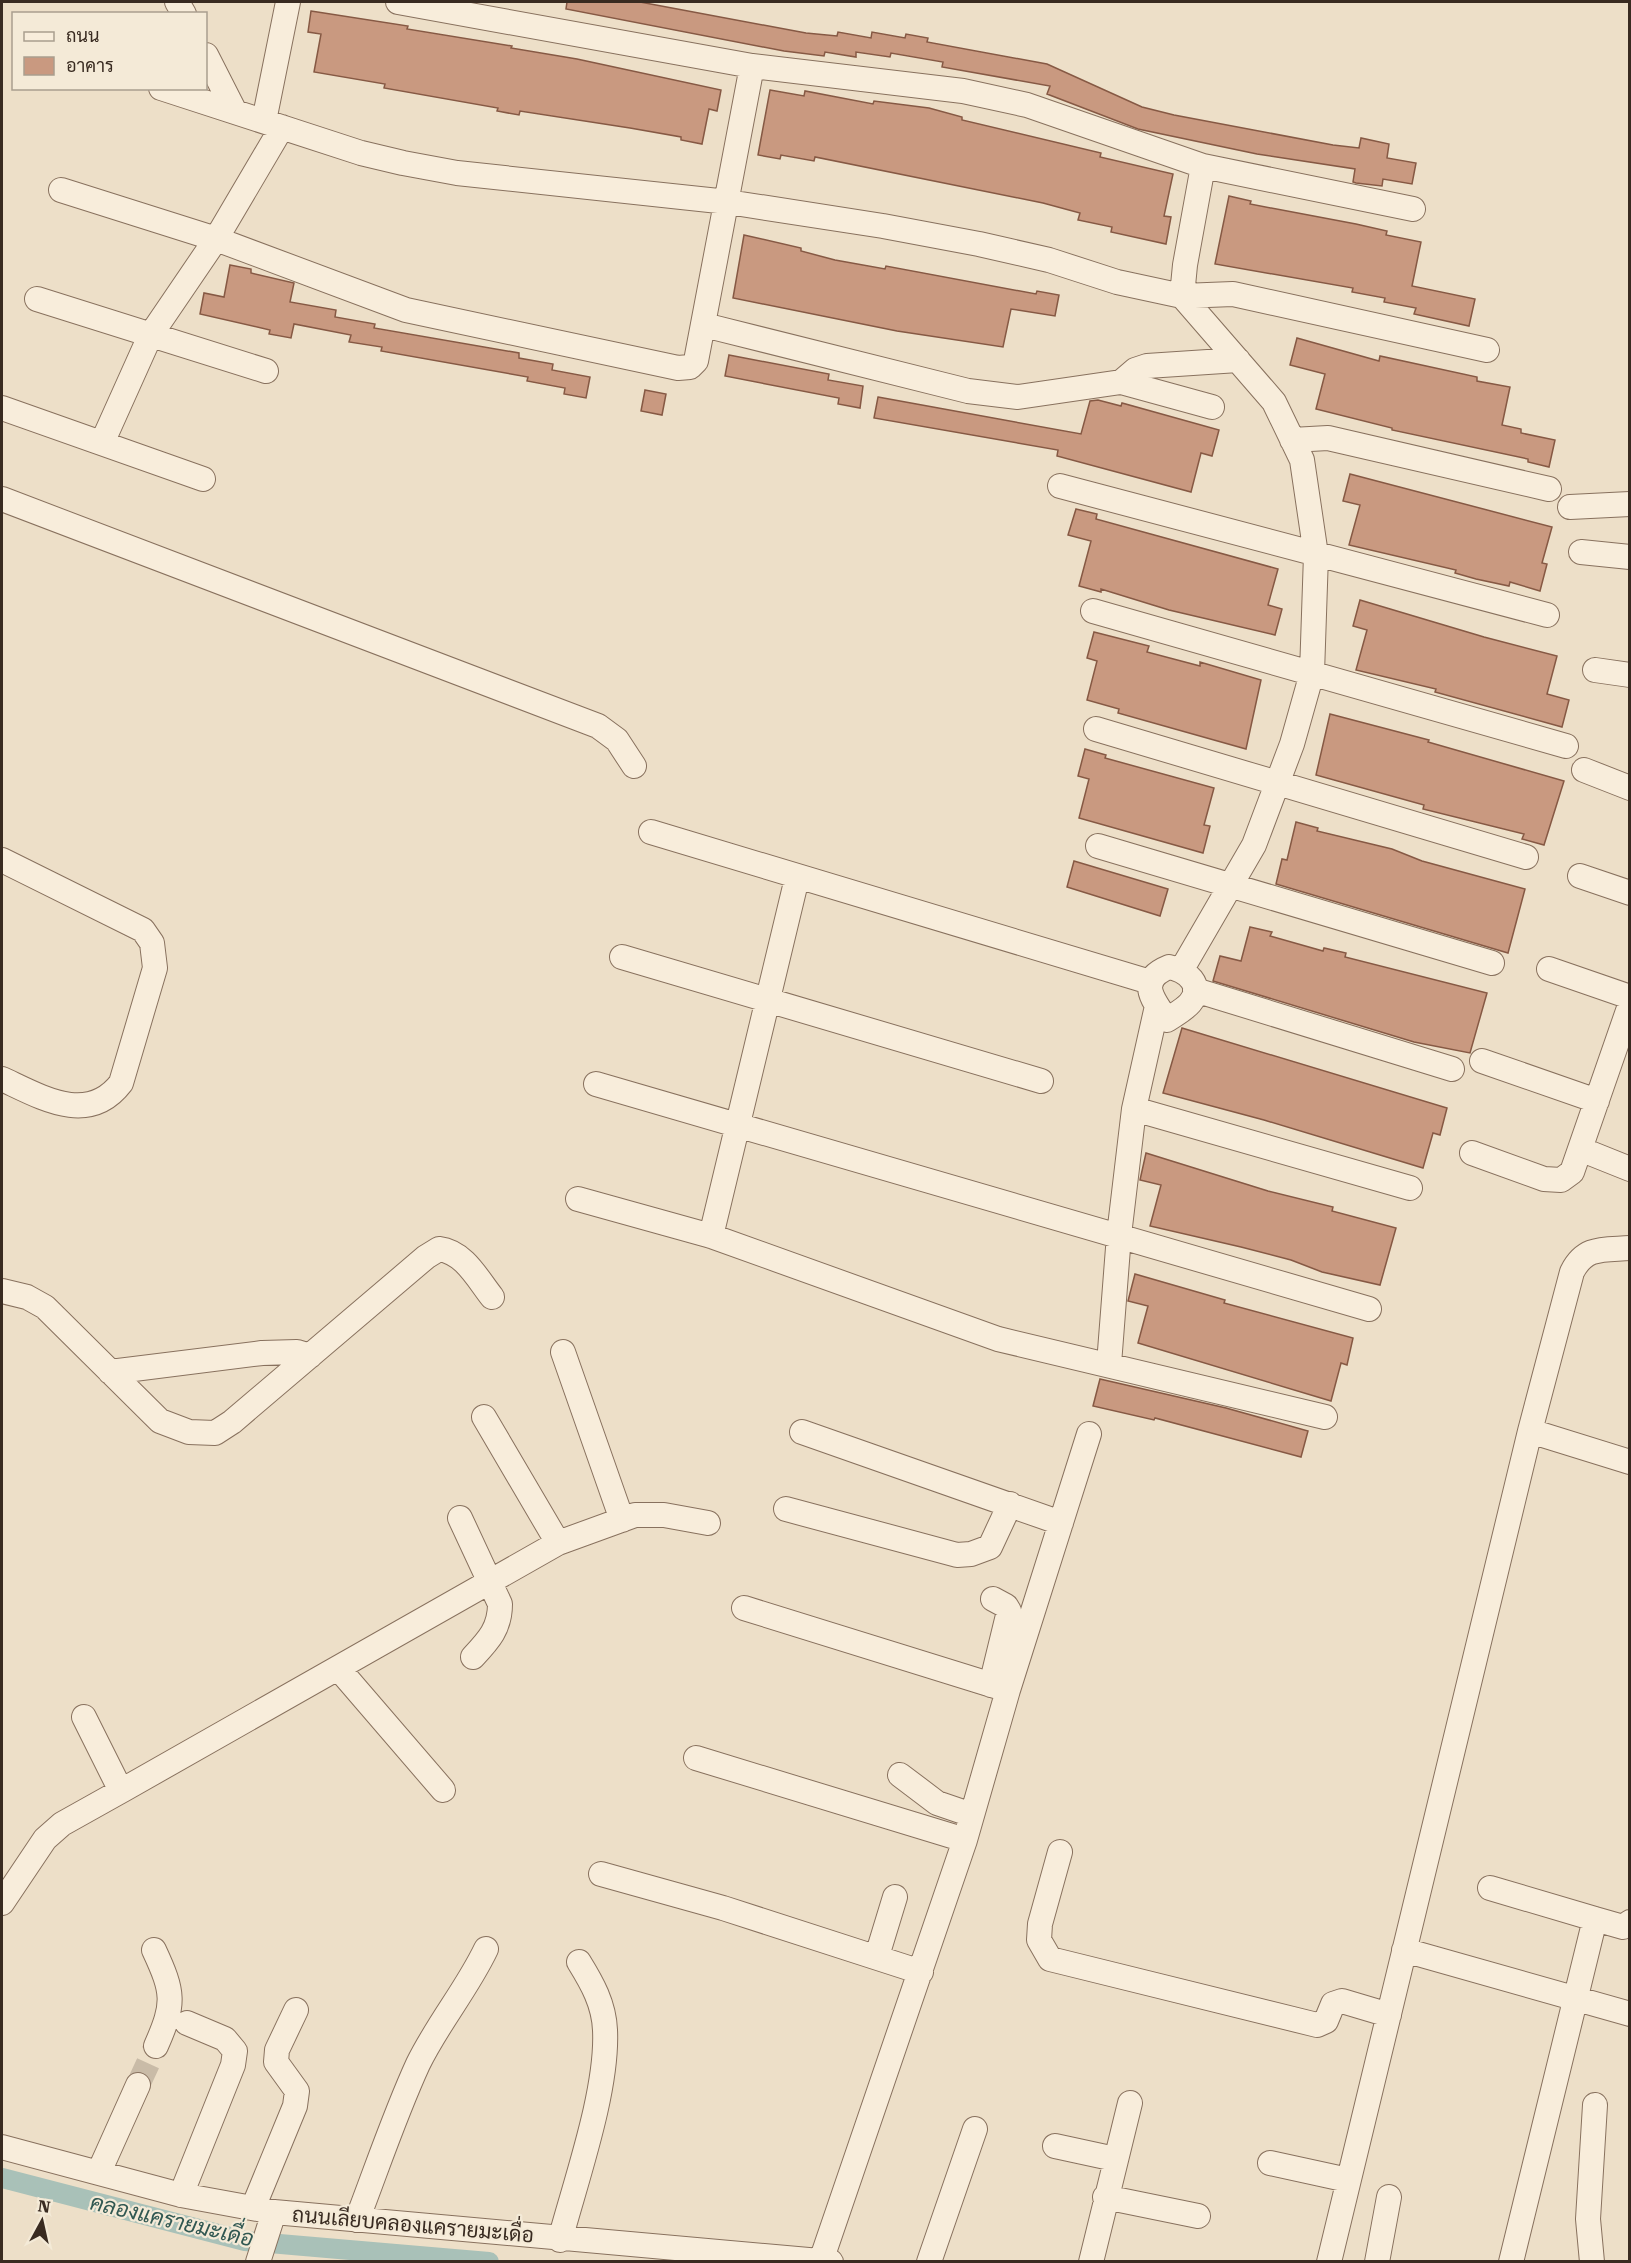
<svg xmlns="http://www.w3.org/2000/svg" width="1631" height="2263" font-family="'Roboto Serif',Sarabun,serif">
  <rect width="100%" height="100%" fill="#eddfc8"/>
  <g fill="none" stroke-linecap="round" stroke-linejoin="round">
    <path stroke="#a9c1b8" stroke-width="20" d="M2 2178 245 2241 489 2262"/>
  </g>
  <path fill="#c99980" stroke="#865944" stroke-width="1.5" d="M567 2H640L806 33 837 36 838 32 871 38 872 32 905 38 906 34 928 38 927 42 1047 64 1142 107 1174 115 1333 145 1359 148 1361 138 1389 144 1387 158 1416 163 1412 184 1383 179 1382 186 1356 183 1353 182 1355 169 1257 154 1138 129 1047 94 1050 86 942 67 943 62 891 53 890 57 856 52V57L825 52 824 56 784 51 566 9Z
    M311 11 408 26 407 29 512 46 511 48 577 59 721 90 717 111 709 109 702 144 681 140V137L630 128 520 111 519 115 497 111 498 108 384 88 385 84 314 72 321 34 308 32Z
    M770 90 804 96 805 91 873 104 874 101 929 108 962 117V120L1101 153 1100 157 1173 174 1164 216 1171 217 1166 244 1111 232 1112 227 1078 220 1080 213 1043 203 815 157 814 161 781 155 780 159 758 155Z
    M1229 196 1251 201 1250 204 1356 224 1387 231 1386 235 1421 242 1412 286 1475 299 1469 326 1414 314 1416 308 1384 302 1385 298 1352 292 1353 288 1215 264Z
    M744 235 801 248V251L835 260 885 269 886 266 1036 294 1037 291 1059 295 1055 316 1011 309 1003 347 897 331 733 298Z
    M230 265 251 269V273L294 283 290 302 336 310 335 317 375 324 374 328 519 353V358L553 364 552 370 590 377 586 398 564 394 565 388 527 381 528 377 381 351 382 347 349 342 351 335 294 324 291 338 269 334 270 330 200 314 204 293 224 297Z
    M1297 338 1379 361 1380 356 1477 377V381L1510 387 1502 425 1521 429V433L1555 440 1549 467 1528 462V459L1392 430V428L1316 409 1325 374 1290 365Z
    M729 355 829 374 828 380 863 386 860 408 838 404 839 398 725 376Z
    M645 390 666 394 662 415 641 411Z
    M878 397 1081 434 1090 401 1098 400 1121 406 1122 403 1219 430 1212 456 1201 453 1191 492 1057 456 1058 450 874 418Z
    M1350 474 1552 527 1542 563 1547 564 1540 591 1510 582 1509 586 1476 579 1455 573 1456 570 1349 545 1360 505 1343 501Z
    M1076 509 1097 514 1096 519 1278 569 1268 605 1282 609 1275 635 1169 610 1101 589V592L1079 586 1091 541 1068 535Z
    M1360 600 1484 637 1557 656 1547 694 1569 700 1562 727 1435 692 1436 689 1356 670 1367 630 1353 626Z
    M1094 632 1149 646 1147 652 1200 666V662L1261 680 1246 749 1118 713 1119 709 1087 700 1097 661 1087 658Z
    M1330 714 1429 740 1428 742 1564 781 1544 845 1522 839 1524 834 1423 809 1424 805 1316 775Z
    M1085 749 1106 755 1105 758 1214 788 1204 825 1210 826 1203 853 1079 818 1089 779 1078 776Z
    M1296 822 1318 828 1317 831 1392 849 1422 861 1525 889 1508 953 1276 884 1282 859 1287 860Z
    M1074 861 1168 889 1160 916 1067 887Z
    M1250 927 1272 932 1270 936 1323 951 1324 948 1346 953 1345 957 1487 993 1470 1053 1414 1042 1213 981 1220 956 1241 961Z
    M1182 1028 1447 1108 1440 1135 1433 1133 1423 1168 1264 1120 1163 1093Z
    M1146 1153 1268 1191 1333 1207 1332 1211 1396 1228 1380 1285 1322 1272 1291 1260 1241 1247 1150 1226 1161 1185 1140 1180Z
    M1135 1274 1225 1300 1224 1303 1353 1338 1347 1365 1341 1363 1331 1401 1138 1343 1148 1306 1128 1301Z
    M1100 1379 1226 1408 1308 1431 1301 1457 1155 1418 1154 1420 1093 1406Z"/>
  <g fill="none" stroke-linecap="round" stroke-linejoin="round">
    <path stroke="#c9bba7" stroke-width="24" stroke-dasharray="24 12" stroke-linecap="butt" d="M138 2085 156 2046"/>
    <g stroke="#88715e" stroke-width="26">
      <path id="minor" d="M177 2 184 14
        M398 2 752 66 963 91 1027 105 1203 166 1413 209
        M206 55 235 112
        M161 88 361 153 403 163 457 173 728 202 883 226 979 244 1049 260 1117 282 1182 296 1274 402 1302 460 1316 555 1312 673 1292 744 1254 845 1182 969
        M264 121 288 2
        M1203 166 1185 265 1182 296 1233 294 1487 350
        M61 190 216 239 406 310 678 368 690 367 696 361 752 66
        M37 299 266 371
        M704 325 968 391 1018 397 1121 382 1212 407
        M1121 382 1135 370 1147 366 1238 360
        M2 408 203 479
        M1292 440 1328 438 1549 489
        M102 443 150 336 216 239 282 127
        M1060 486 1547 615
        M2 499 598 726 617 740 634 766
        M1570 507 1630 504
        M1581 552 1630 557
        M1093 611 1566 746
        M1595 670 1630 675
        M1096 729 1526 857
        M1584 770 1630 788
        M651 832 1150 982
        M1098 846 1492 963
        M2 860 143 930 152 943 155 968 121 1083C88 1126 41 1097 2 1079
        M1580 876 1630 893
        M622 957 1041 1081
        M1169 967C1186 970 1205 985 1190 1003 1184 1010 1174 1015 1167 1020 1152 999 1137 980 1169 967Z
        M1549 969 1630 997
        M1195 990 1452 1069
        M1482 1061 1597 1101
        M596 1084 1369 1309
        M1134 1109 1410 1188
        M1580 1149 1630 1169
        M1472 1153 1544 1179 1561 1180 1572 1172 1630 1005
        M578 1199 711 1236 998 1339 1325 1417
        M711 1236 797 878
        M2 1291 27 1297 45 1307 160 1421 189 1432 215 1433 232 1422 426 1257 439 1249C464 1252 477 1278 492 1297
        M563 1352 622 1520
        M1109 1364 1119 1235 1134 1109 1157 1006
        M110 1372 262 1353 297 1352 310 1356
        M484 1417 558 1543
        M1530 1431 1630 1462
        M802 1432 1061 1523
        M786 1509 957 1555 971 1554 990 1547 1010 1504
        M460 1518 500 1604C500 1628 489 1640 473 1657
        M744 1608 1008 1690
        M338 1668 443 1790
        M991 1685 1009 1611 1006 1606 993 1599
        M696 1758 965 1840
        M900 1775 937 1803 972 1815
        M121 1791 558 1543 635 1515H664L708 1523
        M1060 1852 1040 1924 1039 1940 1050 1959 1317 2025 1326 2021 1333 2004 1342 2001 1389 2015
        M601 1874 723 1908 921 1972
        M1490 1888 1595 1919
        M2 1903 45 1839 62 1824 121 1791 84 1717
        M154 1950C174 1993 175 2003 156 2046
        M1404 1950 1630 2014
        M877 1956 895 1897
        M1055 2146 1115 2159
        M2 2147 181 2195 274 2212 831 2262
        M1270 2163 1348 2180
        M99 2172 138 2085
        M181 2195 233 2065 235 2051 225 2039 187 2023
        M1105 2197 1198 2216
        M253 2208 295 2106 297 2091 276 2062 277 2050 296 2010
        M357 2220C377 2168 395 2114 418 2064 438 2023 467 1989 486 1949
        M560 2240C576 2180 608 2090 605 2030 604 2004 592 1983 579 1962
        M821 2261 965 1840 1008 1690 1089 1434
        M258 2262 274 2212
        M929 2262 975 2129
        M1091 2262 1130 2103
        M1329 2262 1530 1431 1572 1272C1585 1246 1603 1250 1630 1248
        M1377 2262 1389 2197
        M1511 2262 1595 1919 1623 1927 1630 1922
        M1592 2262 1588 2219 1595 2105"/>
    </g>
    <use href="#minor" stroke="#f8eddb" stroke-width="24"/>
  </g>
  <g text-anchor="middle" stroke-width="4.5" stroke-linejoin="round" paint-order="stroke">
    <g font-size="21" fill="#392b21" stroke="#f4ead7">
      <text transform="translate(413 2225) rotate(5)" y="7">ถนนเลียบคลองแครายมะเดื่อ</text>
    </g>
    <g font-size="22" font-style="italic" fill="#315852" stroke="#f4ead7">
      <text transform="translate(172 2220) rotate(13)" y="8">คลองแครายมะเดื่อ</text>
    </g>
  </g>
  <rect width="1631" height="2263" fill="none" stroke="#392b21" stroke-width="6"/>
  <rect x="12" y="12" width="195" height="78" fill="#f4ead7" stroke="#a99e8e" stroke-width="1.5"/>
  <rect x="24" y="32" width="30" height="9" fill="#f8eddb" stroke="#a99e8e" stroke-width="1.5"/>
  <text x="66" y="42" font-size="18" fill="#392b21">ถนน</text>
  <rect x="24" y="57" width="30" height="18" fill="#c99980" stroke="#a99e8e" stroke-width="1.5"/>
  <text x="66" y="72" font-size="18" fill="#392b21">อาคาร</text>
  <g transform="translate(42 2221) rotate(8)" stroke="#f4ead7" stroke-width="4.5" paint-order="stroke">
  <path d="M0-4.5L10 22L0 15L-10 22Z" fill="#392b21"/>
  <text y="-9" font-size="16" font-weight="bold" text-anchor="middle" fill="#392b21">N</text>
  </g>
</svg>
